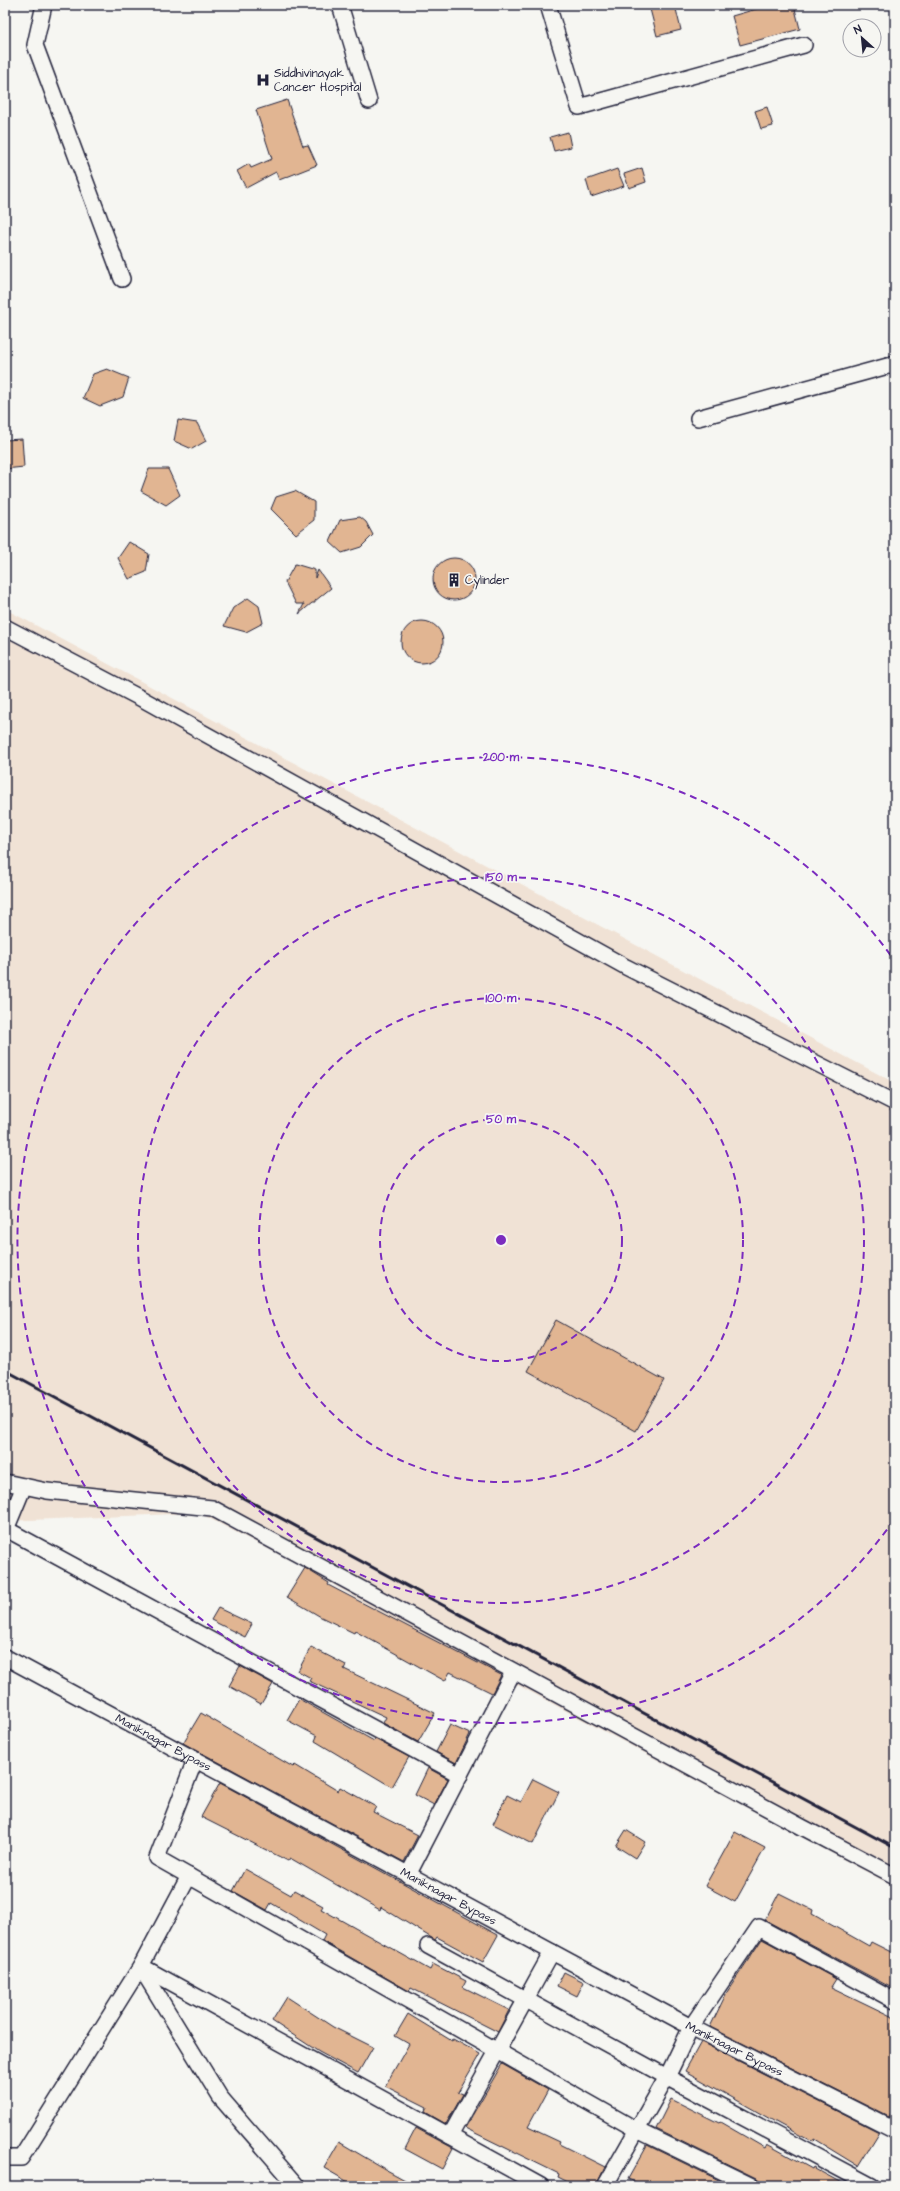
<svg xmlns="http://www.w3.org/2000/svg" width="900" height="2191" font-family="'Architects Daughter',sans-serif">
  <rect width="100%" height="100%" fill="#f6f6f2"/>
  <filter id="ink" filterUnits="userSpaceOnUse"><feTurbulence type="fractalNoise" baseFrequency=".025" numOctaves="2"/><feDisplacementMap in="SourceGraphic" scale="8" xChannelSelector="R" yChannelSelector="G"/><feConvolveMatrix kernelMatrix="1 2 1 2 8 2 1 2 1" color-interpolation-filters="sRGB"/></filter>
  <g filter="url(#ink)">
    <path fill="#f0e2d5" d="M5 609 895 1083V1887L368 1605 305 1568 199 1513 5 1521Z"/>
    <path fill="#e1b592" stroke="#22223b" d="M665 5H675L681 30 657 36 650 9Z
      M770 5H794L800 29 740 45 732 16Z
      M287 100 303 146 308 145 317 165 279 180 276 172 246 188 237 171 249 164 251 168 272 159 256 110Z
      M767 107 773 126 761 129 755 111Z
      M568 132 571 147 554 151 550 137Z
      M642 168 646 182 629 188 624 174Z
      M617 169 624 186 591 197 586 180Z
      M107 369 129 378 123 397 100 406 83 398 93 374Z
      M178 420 197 423 206 441 192 449 174 441Z
      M22 439 24 467 5 469V440Z
      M149 469H168L180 495 166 505 141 491Z
      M295 491 314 502V520L296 534 271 509 276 497Z
      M360 517 366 522 373 535 361 547 342 553 330 542 340 520Z
      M129 542 149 554 146 572 129 579 118 558Z
      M433 579a21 21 0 1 1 42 0a21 21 0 1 1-42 0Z
      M295 564 315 570V578L318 570 331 588 315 601V603H312L299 614 304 604H296L285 582Z
      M248 598 259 606 263 623 246 632 224 626 233 608Z
      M401 642a21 21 0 1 1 42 0a21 21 0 1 1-42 0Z
      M556 1320 664 1380 636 1431 528 1371Z
      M305 1568 329 1583 328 1585 501 1675 492 1693 450 1672 445 1681 355 1631 354 1633 321 1617 287 1597Z
      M218 1608 252 1624 245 1637 211 1620Z
      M311 1647 346 1665 344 1669 435 1713 418 1742 383 1723 386 1717 309 1681 311 1678 298 1671Z
      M240 1666 273 1684 261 1704 229 1686Z
      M299 1699 374 1741 375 1739 409 1757 392 1787 315 1741 317 1736 287 1720Z
      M201 1713 293 1767 295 1765 338 1791 340 1787 376 1807 373 1812 418 1835 404 1862 183 1743Z
      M450 1725 470 1734 456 1763 436 1752Z
      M428 1768 448 1779 434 1805 415 1795Z
      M533 1779 559 1792 533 1844 493 1824 507 1795 521 1802Z
      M220 1783 498 1935 483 1962 437 1937 435 1940 381 1907 380 1910 290 1858 288 1861 201 1817Z
      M626 1830 645 1842 635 1858 616 1846Z
      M735 1832 765 1848 735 1902 705 1886Z
      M245 1869 291 1895 294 1890 323 1906 321 1909 430 1970 433 1964 466 1981 463 1987 509 2010 498 2032 411 1988 409 1991 322 1941 325 1935 271 1903 267 1910 233 1891Z
      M779 1893 813 1910 812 1914 869 1946 871 1942 895 1954V1977L890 1987 765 1920Z
      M762 1939 836 1979 831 1987 895 2018V2106L889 2117 710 2027 727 1992Z
      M564 1972 584 1982 577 1996 557 1986Z
      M287 1997 333 2027 373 2047 358 2073 319 2052 272 2021Z
      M408 2014 452 2041 453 2039 480 2054 458 2092 463 2094 446 2124 425 2112 427 2107 385 2086 409 2044 395 2036Z
      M701 2042 879 2132 858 2166 814 2139 813 2142 779 2124 685 2071Z
      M502 2064 548 2090 528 2127 560 2142 559 2144 605 2167 596 2186H576L558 2177 559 2174 465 2128Z
      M671 2099 719 2123 720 2122 765 2148 767 2144 812 2169 813 2167 848 2186H761L756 2178 656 2129Z
      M416 2128 453 2148 442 2169 405 2149Z
      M339 2142 383 2168 416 2186H355L324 2168Z
      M647 2145 731 2186H645L628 2179Z"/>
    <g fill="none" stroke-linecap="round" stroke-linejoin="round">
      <g stroke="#22223b" stroke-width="18">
        <g id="minor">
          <path d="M44 5 35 45 122 279"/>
          <path d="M340 5 369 101"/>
          <path d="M548 5 579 107 804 45"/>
          <path d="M698 418 895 364"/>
          <path d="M5 627 144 700 626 967 895 1103"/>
          <path d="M5 1482 47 1491 212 1508 802 1827 895 1876"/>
          <path d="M6 1529 460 1775"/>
          <path d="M5 1532 24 1486"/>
          <path id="s1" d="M5 1657 691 2027 895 2130"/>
          <path d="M195 1760 157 1858 637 2130 752 2186"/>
          <path d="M408 1875 513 1672"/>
          <path d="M428 1946 667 2077 872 2186"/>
          <path d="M141 1966 541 2186"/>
          <path d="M141 1968 220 2097 297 2186"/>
          <path d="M450 2136 552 1952"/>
          <path d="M5 2158H21L141 1966 189 1876"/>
          <path d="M605 2186 667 2077 691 2027 759 1927 895 2001"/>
        </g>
      </g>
      <use href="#minor" stroke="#f6f6f2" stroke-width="15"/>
      <path stroke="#22223b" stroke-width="3" d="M5 1370 895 1848"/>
    </g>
  </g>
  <g fill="none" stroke="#7b2cbf" stroke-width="2" stroke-dasharray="7 5">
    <circle cx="501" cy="1240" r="121"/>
    <circle cx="501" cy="1240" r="242"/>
    <circle cx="501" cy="1240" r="363"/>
    <path d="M894 1520A483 483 0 1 1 894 960"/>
  </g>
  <defs>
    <g id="hospital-bare" transform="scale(1.08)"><path d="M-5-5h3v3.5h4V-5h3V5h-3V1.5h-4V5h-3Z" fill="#22223b" stroke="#f6f6f2" stroke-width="2.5" paint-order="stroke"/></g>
    <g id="building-bare" transform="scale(1.08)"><path d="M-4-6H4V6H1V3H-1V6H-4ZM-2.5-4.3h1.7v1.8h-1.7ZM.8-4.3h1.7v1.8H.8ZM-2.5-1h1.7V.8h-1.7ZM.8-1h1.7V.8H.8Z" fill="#22223b" stroke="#f6f6f2" stroke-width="2.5" paint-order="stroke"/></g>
  </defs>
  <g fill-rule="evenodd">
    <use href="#hospital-bare" x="263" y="80"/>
    <use href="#building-bare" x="454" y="580"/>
  </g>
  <g text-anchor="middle" stroke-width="3.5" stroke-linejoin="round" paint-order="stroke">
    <g font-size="12" fill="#22223b" stroke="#f6f6f2" text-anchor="start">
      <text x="274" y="77">Siddhivinayak<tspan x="274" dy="14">Cancer Hospital</tspan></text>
      <text x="465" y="584">Cylinder</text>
    </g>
    <g font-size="12" fill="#22223b" stroke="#f6f6f2">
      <text dy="4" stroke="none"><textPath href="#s1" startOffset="180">Maniknagar Bypass</textPath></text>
      <text dy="4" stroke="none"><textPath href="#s1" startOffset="504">Maniknagar Bypass</textPath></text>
      <text dy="4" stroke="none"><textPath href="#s1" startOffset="828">Maniknagar Bypass</textPath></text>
    </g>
  </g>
  <circle cx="501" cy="1240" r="6" fill="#7b2cbf" stroke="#f6f6f2" stroke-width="2"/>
  <g font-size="12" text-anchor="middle" font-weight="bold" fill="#7b2cbf" stroke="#f6f6f2" stroke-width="3.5" stroke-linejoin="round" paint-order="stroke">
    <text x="501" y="761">200 m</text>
    <text x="501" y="881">150 m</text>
    <text x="501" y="1002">100 m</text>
    <text x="501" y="1123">50 m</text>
  </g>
  <rect width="900" height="2191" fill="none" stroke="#f6f6f2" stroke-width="20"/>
  <rect x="10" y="10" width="880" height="2171" fill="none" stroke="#22223b" stroke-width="1.5" filter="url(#ink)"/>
  <g transform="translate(862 38) rotate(333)"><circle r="19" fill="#f6f6f2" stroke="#a1a1a9"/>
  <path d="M0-3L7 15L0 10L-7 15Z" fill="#22223b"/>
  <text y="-6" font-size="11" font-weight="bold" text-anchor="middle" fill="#22223b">N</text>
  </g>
</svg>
